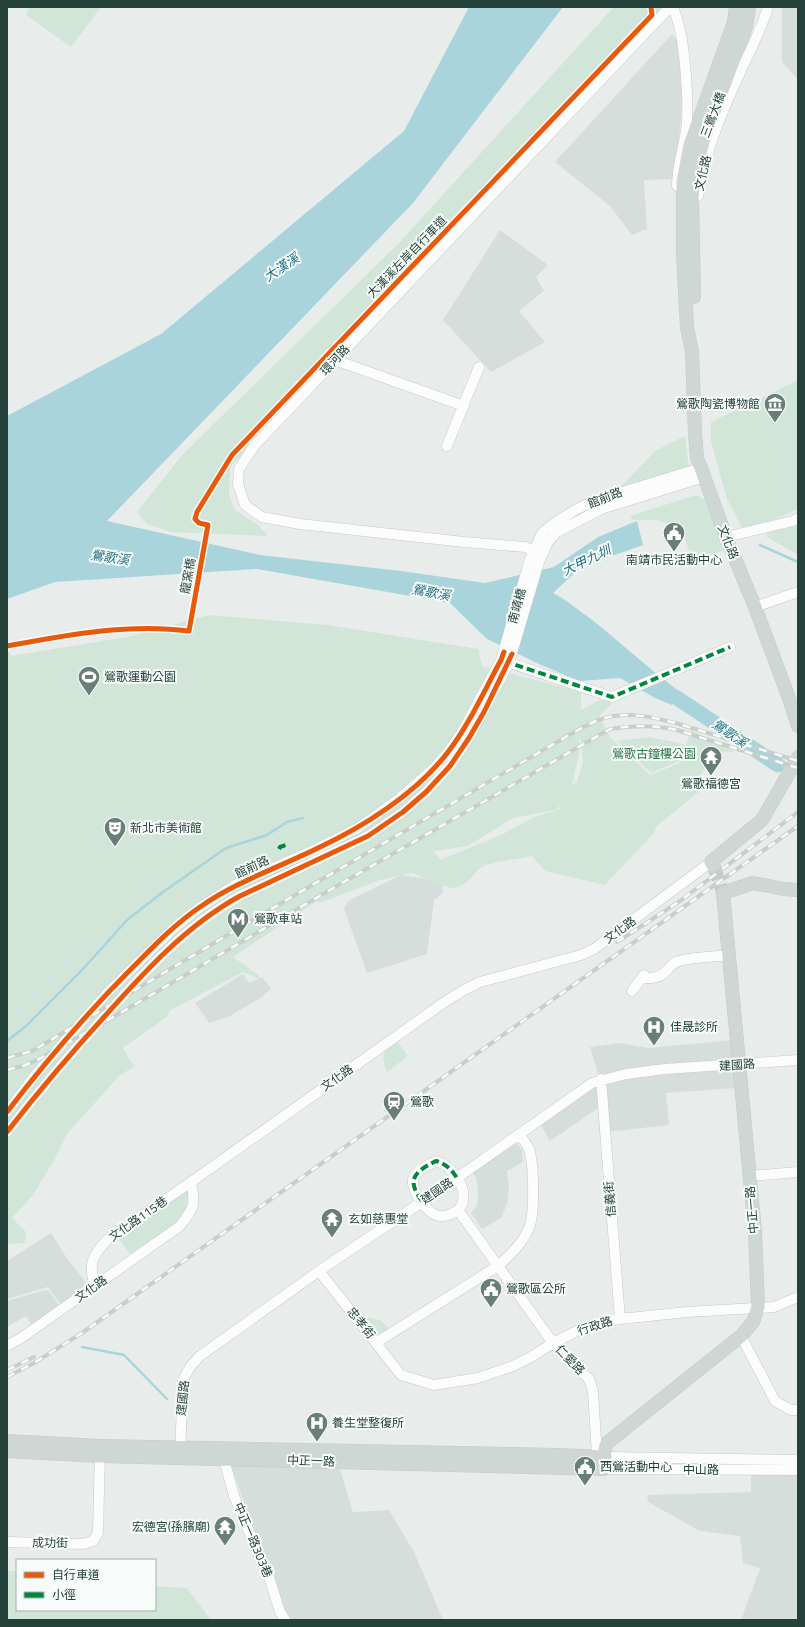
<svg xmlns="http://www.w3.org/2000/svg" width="805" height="1627" font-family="'Titillium Web','Noto Sans TC',sans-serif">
  <rect width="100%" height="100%" fill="#e8edeb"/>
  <path fill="#d6dedb" d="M782 7H798V79L782 62Z
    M672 34 679 43 682 107 675 179 644 180 647 229 632 235 610 206 555 162Z
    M500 230 548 265 536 277 544 291 519 311 545 342 491 372 443 320Z
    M401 875 442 881 443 893 434 900 427 954 367 973 344 909 348 901Z
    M243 974 249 983 262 977 271 989 259 999 230 1016 209 1023 195 1003Z
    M733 1040 736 1088 666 1093 669 1125 606 1132 604 1104 550 1141 539 1122 599 1076 590 1047 620 1043 649 1048Z
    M515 1141 522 1150 523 1162 507 1171 509 1186 507 1204 501 1218 482 1229 471 1213 477 1206 478 1195 477 1181 472 1171Z
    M51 1233 66 1257 87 1284 62 1306 48 1287 7 1299V1261Z
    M45 1290 49 1291 61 1308 32 1325 26 1316 7 1327V1301Z
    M231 1465 339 1466 353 1512 389 1510 414 1552 443 1620H280L287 1614 260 1548Z
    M751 1473 798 1474V1620H741L760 1568 743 1563 740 1536 700 1531 648 1502 647 1495 751 1492Z"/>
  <path fill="#d1e6d8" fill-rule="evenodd" d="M30 7H101L71 47 26 15Z
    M614 7H666L459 222 230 467 229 495 235 510 258 525 268 536 171 532 147 524 137 512 183 454 398 244Z
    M798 380V509L745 533 727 499 711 441V422Z
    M685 436 688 462 690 468 620 488 655 451Z
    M696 495 705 500 725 550 693 561 683 534 668 524 657 520H632L630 516Z
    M798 517V555L767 537V531Z
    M210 615 328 625 478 649 482 666 581 692V710L600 700 613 703 599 716 610 737 650 775 680 763 691 730 735 752 713 751 700 777 701 790 657 826 654 833 605 885 545 871 532 856C524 858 488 863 483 866 472 873 468 888 450 888L412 873 380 880 320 903 317 901 233 957 260 976 257 978 243 972 169 1011 168 1016 123 1048 134 1067 120 1075 67 1134 56 1157 33 1195 12 1218 26 1232 25 1243 7 1244V653L10 652 11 656 127 637ZM580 736 583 762 577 782 572 785 579 754ZM560 806V809L534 817 503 834 440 860 434 851 468 846 513 818 556 810Z
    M649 737 684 744 679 761 651 773 617 741Z
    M397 1041 408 1056 387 1072C380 1057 383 1050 397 1041Z
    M188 1190 187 1210 176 1223 130 1254 119 1239Z
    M370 1318 380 1320 390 1329 377 1336 363 1319Z
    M7 1571H17V1610H155V1586L187 1588 211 1620H7Z"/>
  <path fill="#a9d4db" d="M469 7H563L413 203 107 521 260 555 401 571 485 583 554 567 598 537 637 521 643 545 581 567 553 593C567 600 578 610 591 619 620 642 647 667 676 689L672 705 655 698 620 678 580 681 541 665 487 639 450 603 257 569 55 582 7 599V416L161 334 404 131Z"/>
  <path fill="#e8edeb" d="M202 540 208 541 202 575H196Z"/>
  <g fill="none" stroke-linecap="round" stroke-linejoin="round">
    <path stroke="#a9d4db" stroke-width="2.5" d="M760 545 798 562
      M7 1041 26 1026 84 968 127 920 163 892 226 848 267 835 287 822 303 818
      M82 1347 124 1355 167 1399"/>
    <path stroke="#a9d4db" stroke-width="15" d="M656 688 677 698 778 765"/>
    <path stroke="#c1cbc8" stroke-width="13" stroke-dasharray="13 6" stroke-linecap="butt" d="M714 867 723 893"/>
    <g stroke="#c5cac8" stroke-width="11">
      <path id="minor" d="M673 7C682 30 684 52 686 76 687 92 688 107 687 123 685 144 677 165 677 186
        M698 196C704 157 718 121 734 86 745 60 760 34 768 7
        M335 360 464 406
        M447 446 479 367
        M726 537 793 521 798 518
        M539 552 525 547 464 542 300 524 262 517 245 505 238 484 239 469 254 446 670 7
        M755 607 798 592
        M504 661 612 697 730 647
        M632 991 644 975 646 978C669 979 665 965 679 961 694 957 713 957 729 955
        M601 1079 620 1319
        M7 1112 36 1074 108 992 175 927 199 908 235 885 316 849 358 828 400 798 434 768 448 752 462 732 501 660 530 559 542 533 553 524 575 510 596 500 701 468
        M7 1132C38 1092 71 1053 105 1016 145 971 187 925 240 896L368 836 403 812 426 792 450 766 469 738 509 663 539 562 548 542 557 532 601 509 704 477
        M436 1161C456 1166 478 1203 451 1214 445 1217 436 1217 431 1212 423 1206 409 1187 414 1177 418 1169 428 1165 436 1161Z
        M749 1176 798 1172
        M458 1210 553 1343 589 1379 593 1391 597 1456 604 1469 798 1470
        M319 1271 401 1375 434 1385 478 1378 513 1366 531 1357 553 1343 583 1328 602 1322 620 1319 687 1312 774 1307 798 1297
        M95 1286C88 1265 92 1256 107 1240L191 1182
        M741 1336 775 1401 791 1410H798
        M377 1342 498 1266C510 1255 523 1243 529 1228 535 1214 534 1164 529 1149 527 1144 522 1138 519 1134
        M7 1346 21 1338 180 1226C194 1208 196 1205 191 1182L446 1001 464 990 480 982 581 955 594 949 711 862
        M180 1455 183 1380 190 1367 200 1356 319 1271 440 1190 592 1083 626 1074 665 1069 798 1060
        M605 1457 798 1460
        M224 1459 234 1496 253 1541 268 1574 280 1612 285 1620
        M7 1542 83 1544 93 1541 98 1533 100 1450"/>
    </g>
    <g stroke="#c3ccc9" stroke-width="14">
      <path id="major" d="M736 7 734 22 690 145 683 182V252L687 328 692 351 695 434 697 458 701 468 726 537 755 607 790 701 798 726
        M694 297 692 198 694 177 704 138 746 27 749 7
        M714 867 711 862 762 820 798 757
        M7 1441 100 1446 557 1455 605 1457
        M7 1451 100 1456 604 1469C605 1460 603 1450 607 1443L741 1336 753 1322 758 1307 755 1232 723 893 753 883 784 889 798 890"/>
    </g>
    <use href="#minor" stroke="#fcfcfc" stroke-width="10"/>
    <use href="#major" stroke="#cfd7d5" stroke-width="13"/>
    <g stroke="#c9cdcc" stroke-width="4">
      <path id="rail" d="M617 942 680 901 798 812
        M7 1058 32 1051 44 1044 295 895 569 735C581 729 592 721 605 718 629 711 656 718 679 724L798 761
        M7 1070 23 1066 39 1059 122 1012 335 887 610 729C634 725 654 725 677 730L798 768
        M7 1370 34 1357
        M7 1377 34 1363 82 1333 798 826"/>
    </g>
    <use href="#rail" stroke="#f7fbf9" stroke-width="2.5" stroke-dasharray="8" stroke-linecap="butt"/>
    <path stroke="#00873e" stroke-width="4" stroke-dasharray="8 4" stroke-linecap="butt" d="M504 661 612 697 730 647
      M279 849 280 847 286 845
      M422 1201C406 1180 414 1172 436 1161 446 1164 451 1169 457 1178"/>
    <g stroke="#f7fbf9" stroke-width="8">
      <path id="cycleway" d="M7 646C66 635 128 623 189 631L208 525 199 523 195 519 197 512 232 455 652 15 651 7
        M7 1112C46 1061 88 1012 133 967 154 946 175 924 200 907 236 882 277 868 316 849 363 827 416 794 448 752 469 725 484 691 501 660L504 652
        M7 1132C38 1092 71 1053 105 1016 145 971 187 925 240 896L368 836 403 812 426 792 450 766 469 738 484 712 512 654"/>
    </g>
    <use href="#cycleway" stroke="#e8590c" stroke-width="5"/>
  </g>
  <defs>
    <g id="museum-pin" transform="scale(1.15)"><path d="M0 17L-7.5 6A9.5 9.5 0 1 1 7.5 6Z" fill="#697e78" stroke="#f7fbf9"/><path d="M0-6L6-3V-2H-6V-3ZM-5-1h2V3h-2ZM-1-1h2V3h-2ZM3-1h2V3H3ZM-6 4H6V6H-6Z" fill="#fff"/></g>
    <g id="civic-pin" transform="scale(1.15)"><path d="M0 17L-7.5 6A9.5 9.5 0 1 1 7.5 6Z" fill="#697e78" stroke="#f7fbf9"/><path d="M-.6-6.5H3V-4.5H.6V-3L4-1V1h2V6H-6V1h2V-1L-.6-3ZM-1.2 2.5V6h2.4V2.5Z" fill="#fff"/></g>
    <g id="stadium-pin" transform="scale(1.15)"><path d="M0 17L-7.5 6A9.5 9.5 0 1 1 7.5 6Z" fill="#697e78" stroke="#f7fbf9"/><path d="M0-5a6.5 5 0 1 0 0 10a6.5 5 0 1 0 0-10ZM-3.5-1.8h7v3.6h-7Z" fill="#fff"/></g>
    <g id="temple-pin" transform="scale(1.15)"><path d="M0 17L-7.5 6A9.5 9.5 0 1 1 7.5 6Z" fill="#697e78" stroke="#f7fbf9"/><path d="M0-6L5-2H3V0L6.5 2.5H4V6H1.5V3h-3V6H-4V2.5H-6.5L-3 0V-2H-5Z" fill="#fff"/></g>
    <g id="theatre-pin" transform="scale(1.15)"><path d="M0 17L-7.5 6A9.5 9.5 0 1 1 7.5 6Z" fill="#697e78" stroke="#f7fbf9"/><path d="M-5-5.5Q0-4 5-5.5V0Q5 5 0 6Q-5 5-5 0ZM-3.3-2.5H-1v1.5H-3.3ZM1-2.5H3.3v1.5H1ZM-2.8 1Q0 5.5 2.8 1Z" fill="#fff"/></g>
    <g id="metro-pin" transform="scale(1.15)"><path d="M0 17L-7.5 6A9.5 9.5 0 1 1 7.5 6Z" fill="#697e78" stroke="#f7fbf9"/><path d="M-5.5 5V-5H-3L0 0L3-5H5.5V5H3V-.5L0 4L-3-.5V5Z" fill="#fff"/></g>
    <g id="hospital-pin" transform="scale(1.15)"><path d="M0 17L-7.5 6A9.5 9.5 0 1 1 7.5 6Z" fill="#697e78" stroke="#f7fbf9"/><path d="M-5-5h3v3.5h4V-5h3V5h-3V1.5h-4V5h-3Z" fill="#fff"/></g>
    <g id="station-pin" transform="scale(1.15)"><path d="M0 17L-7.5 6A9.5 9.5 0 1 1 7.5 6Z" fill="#697e78" stroke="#f7fbf9"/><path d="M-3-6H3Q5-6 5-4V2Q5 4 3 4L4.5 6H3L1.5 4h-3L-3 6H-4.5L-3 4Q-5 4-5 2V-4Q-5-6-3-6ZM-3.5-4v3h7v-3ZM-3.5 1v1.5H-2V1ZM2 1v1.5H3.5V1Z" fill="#fff"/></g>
  </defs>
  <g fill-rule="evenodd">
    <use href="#museum-pin" x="775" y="404"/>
    <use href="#civic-pin" x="674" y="533"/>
    <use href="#stadium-pin" x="89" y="677"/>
    <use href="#temple-pin" x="711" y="757"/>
    <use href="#theatre-pin" x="115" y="828"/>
    <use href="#metro-pin" x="238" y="919"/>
    <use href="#hospital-pin" x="654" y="1027"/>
    <use href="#station-pin" x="394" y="1102"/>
    <use href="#temple-pin" x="332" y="1219"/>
    <use href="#civic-pin" x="491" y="1289"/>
    <use href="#hospital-pin" x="317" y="1423"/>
    <use href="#civic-pin" x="585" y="1467"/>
    <use href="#temple-pin" x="225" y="1527"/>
  </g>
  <g text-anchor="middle" stroke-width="4" stroke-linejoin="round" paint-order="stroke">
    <g font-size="12" fill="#24423a" stroke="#f7fbf9">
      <text transform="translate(713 115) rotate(-69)" y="4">三鶯大橋</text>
      <text transform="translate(703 173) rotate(-77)" y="4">文化路</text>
      <text transform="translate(407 257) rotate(-46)" y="4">大漢溪左岸自行車道</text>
      <text transform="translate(335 360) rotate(-47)" y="4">環河路</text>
      <text transform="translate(605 498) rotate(-21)" y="4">館前路</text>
      <text transform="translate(728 542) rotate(69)" y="4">文化路</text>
      <text transform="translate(188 576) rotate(-80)" y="4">龍窯橋</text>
      <text transform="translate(517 606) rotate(-74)" y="4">南靖橋</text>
      <text transform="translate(252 867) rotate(-25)" y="4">館前路</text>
      <text transform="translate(620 930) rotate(-36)" y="4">文化路</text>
      <text transform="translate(737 1065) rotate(-4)" y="4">建國路</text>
      <text transform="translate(337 1078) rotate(-35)" y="4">文化路</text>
      <text transform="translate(437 1191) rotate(-34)" y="4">建國路</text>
      <text transform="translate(610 1199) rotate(-95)" y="4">信義街</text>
      <text transform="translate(752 1210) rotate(-95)" y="4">中正一路</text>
      <text transform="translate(138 1219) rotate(-35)" y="4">文化路115巷</text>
      <text transform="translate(91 1289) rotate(-35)" y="4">文化路</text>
      <text transform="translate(361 1323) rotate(51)" y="4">忠孝街</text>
      <text transform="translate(595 1326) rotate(-18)" y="4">行政路</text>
      <text transform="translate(570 1360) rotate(46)" y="4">仁愛路</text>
      <text transform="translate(183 1398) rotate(-84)" y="4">建國路</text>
      <text transform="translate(311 1461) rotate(2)" y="4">中正一路</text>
      <text x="701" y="1474">中山路</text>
      <text transform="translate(253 1540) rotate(67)" y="4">中正一路303巷</text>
      <text transform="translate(50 1543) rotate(1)" y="4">成功街</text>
    </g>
    <g font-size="12" fill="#24423a" stroke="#f7fbf9" text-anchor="start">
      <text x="760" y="408" text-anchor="end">鶯歌陶瓷博物館</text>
      <text x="674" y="564" text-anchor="middle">南靖市民活動中心</text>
      <text x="104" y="681">鶯歌運動公園</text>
      <text x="711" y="788" text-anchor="middle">鶯歌福德宮</text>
      <text x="130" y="832">新北市美術館</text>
      <text x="254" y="923">鶯歌車站</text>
      <text x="670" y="1031">佳晟診所</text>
      <text x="410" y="1106">鶯歌</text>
      <text x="348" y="1223">玄如慈惠堂</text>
      <text x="506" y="1293">鶯歌區公所</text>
      <text x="332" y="1427">養生堂整復所</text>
      <text x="600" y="1471">西鶯活動中心</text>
      <text x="210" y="1531" text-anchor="end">宏德宮(孫臏廟)</text>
    </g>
    <g font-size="12" fill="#2d7a4b" stroke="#f7fbf9">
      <text x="654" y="758">鶯歌古鐘樓公園</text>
    </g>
    <g font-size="13" font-style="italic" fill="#1c6f80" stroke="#f7fbf9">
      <text transform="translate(281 267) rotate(-34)" y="5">大漢溪</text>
      <text transform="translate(110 557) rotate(8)" y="5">鶯歌溪</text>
      <text transform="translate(586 560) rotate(-26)" y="5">大甲九圳</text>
      <text transform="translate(431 592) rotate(10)" y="5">鶯歌溪</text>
      <text transform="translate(730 733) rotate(34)" y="5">鶯歌溪</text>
    </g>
  </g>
  <rect width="805" height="1627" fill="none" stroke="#24423a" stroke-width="16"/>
  <rect x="16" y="1559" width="140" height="52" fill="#f7fbf9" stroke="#a3b1ad"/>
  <rect x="24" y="1572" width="20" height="6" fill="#e8590c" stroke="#a3b1ad"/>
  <text x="52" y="1579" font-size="12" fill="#24423a">自行車道</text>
  <rect x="24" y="1592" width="20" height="6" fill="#00873e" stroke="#a3b1ad"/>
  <text x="52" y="1599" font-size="12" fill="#24423a">小徑</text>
</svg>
